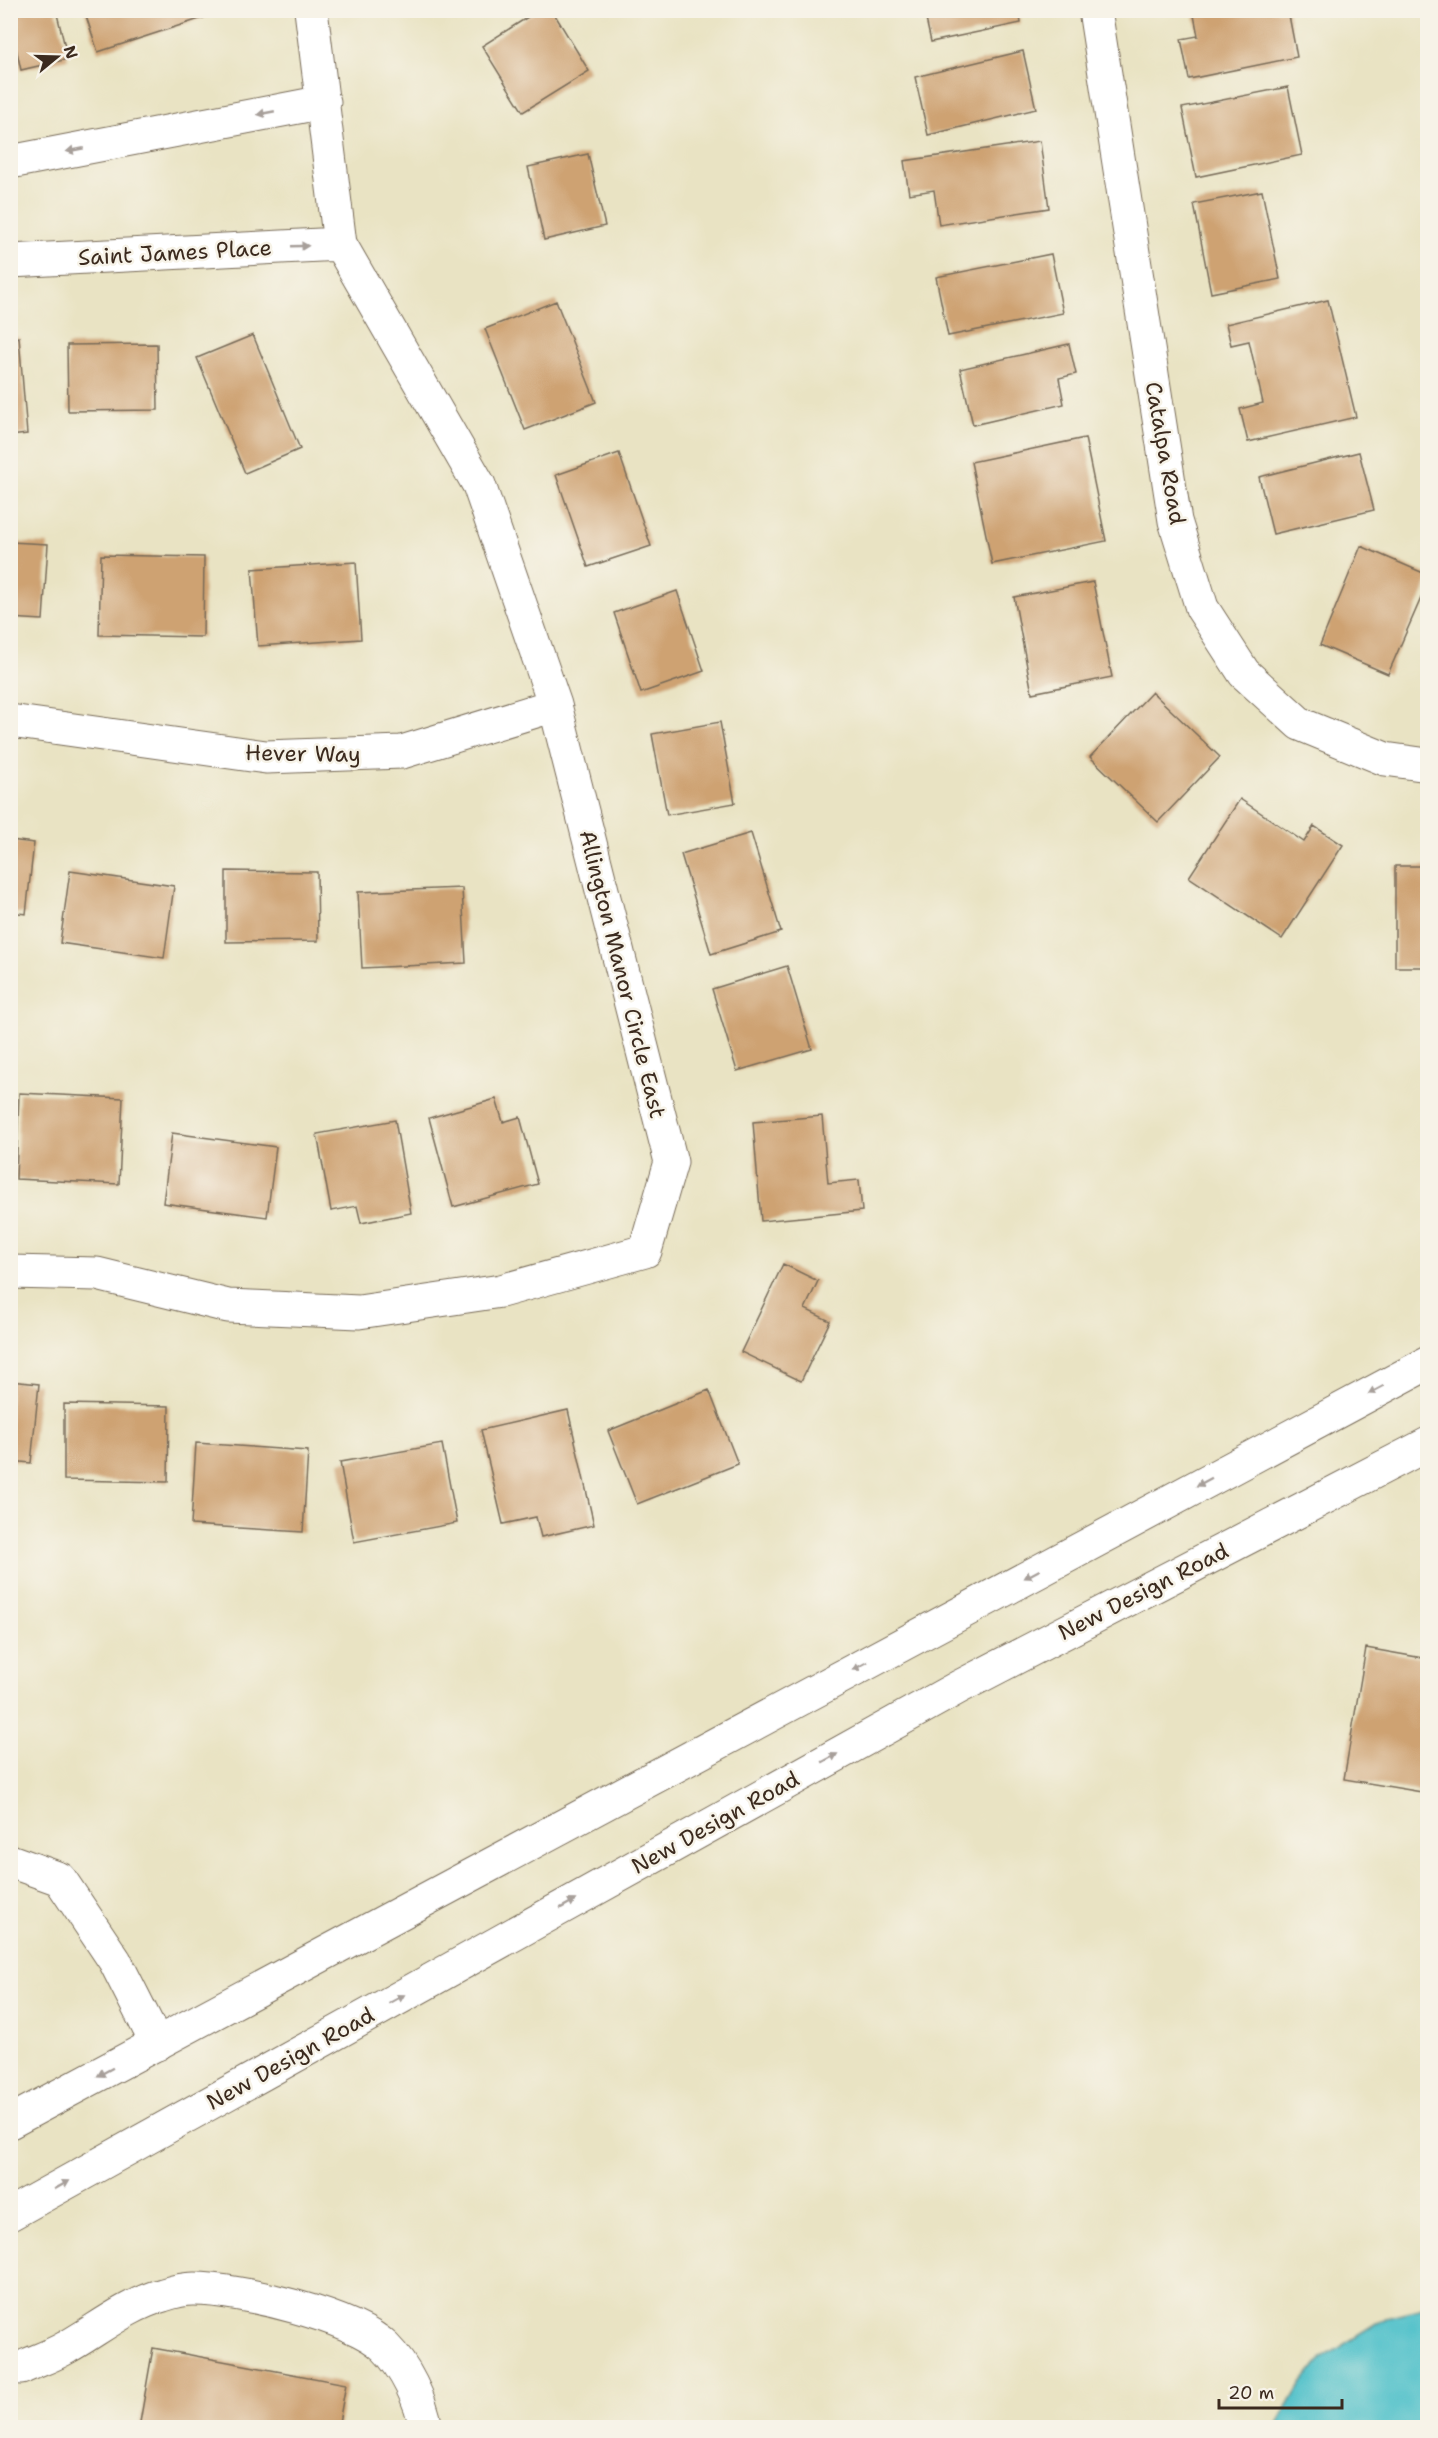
<svg xmlns="http://www.w3.org/2000/svg" width="1438" height="2438" font-family="'Shantell Sans',sans-serif">
  <rect width="100%" height="100%" fill="#f7f3e8"/>
  <filter id="ink" filterUnits="userSpaceOnUse"><feTurbulence type="fractalNoise" baseFrequency=".0167" numOctaves="2"/><feDisplacementMap in="SourceGraphic" scale="12" xChannelSelector="R" yChannelSelector="G"/><feConvolveMatrix kernelMatrix="1 2 1 2 8 2 1 2 1" color-interpolation-filters="sRGB"/></filter>
  <filter id="wash" filterUnits="userSpaceOnUse"><feTurbulence type="fractalNoise" baseFrequency=".008" numOctaves="4" result="noise"/><feDisplacementMap in="SourceGraphic" scale="24" xChannelSelector="R" yChannelSelector="G"/><feGaussianBlur stdDeviation="1.35" result="paint"/><feColorMatrix in="noise" values="0 0 0 0 0 0 0 0 0 0 0 0 0 0 0 0 0 1.4 0 .05"/><feComposite in="paint" operator="in"/></filter>
  <g filter="url(#wash)">
    <rect width="100%" height="100%" fill="#e9e3c3"/>
    <path fill="#55c2cb" stroke="#487674" stroke-width="1.5" d="M1427 2308V2427H1276L1301 2384 1322 2358 1386 2318Z"/>
    <g id="blocks">
      <path fill="#cea272" d="M10 10H56L68 59 21 70 15 43 10 44Z
        M84 10H217L218 13 98 52Z
        M539 10H552L589 71 523 112 482 46Z
        M924 10H1019L1021 23 931 42Z
        M1193 10H1288L1297 57 1189 79 1181 39 1198 36Z
        M1023 51 1036 109 928 135 915 77Z
        M1288 87 1302 155 1196 177 1182 108Z
        M1040 141 1049 208 939 225 934 190 909 194 904 161Z
        M588 154 605 226 544 240 528 167Z
        M1262 191 1280 279 1211 293 1194 204Z
        M1051 254 1063 313 948 336 936 277Z
        M1328 300 1356 417 1248 442 1240 409 1263 403 1249 341 1231 345 1226 324Z
        M556 301 596 402 525 430 485 329Z
        M253 335 300 449 245 473 197 358Z
        M19 337 27 434 10 436V338Z
        M157 344 158 410 68 411 67 345Z
        M1069 344 1076 374 1059 378 1064 404 973 425 960 369Z
        M1085 438 1106 541 992 564 971 462Z
        M1359 452 1374 510 1273 534 1259 477Z
        M619 453 651 546 588 567 556 475Z
        M10 542 48 544 43 620 10 618Z
        M1361 546 1428 575V582L1388 674 1320 645Z
        M101 555 204 557 203 637 99 635Z
        M356 562 361 639 258 646 252 569Z
        M1093 582 1112 677 1032 693 1014 597Z
        M677 591 704 671 641 693 614 613Z
        M1152 692 1220 757 1158 822 1090 757Z
        M720 722 735 803 667 815 652 734Z
        M1240 799 1304 842 1314 826 1343 845 1282 939 1189 877Z
        M751 833 781 932 711 954 681 854Z
        M10 840 34 843 26 914 10 912Z
        M1395 866H1428V967H1395Z
        M70 871 174 886 164 958 60 943Z
        M226 871 317 872 318 941 226 942Z
        M462 888 466 963 362 968 358 892Z
        M787 966 812 1049 737 1071 712 989Z
        M19 1093 123 1098 119 1184 16 1179Z
        M496 1099 503 1122 520 1117 538 1184 453 1207 429 1118Z
        M822 1116 828 1183 859 1180 862 1211 761 1221 753 1122Z
        M395 1120 411 1213 361 1223 357 1206 331 1211 317 1134Z
        M172 1133 276 1147 267 1217 163 1203Z
        M783 1264 818 1281 805 1309 830 1321 801 1381 741 1352Z
        M10 1381 39 1384 31 1463 10 1461Z
        M709 1390 738 1464 637 1504 608 1431Z
        M64 1404 169 1406 168 1482 64 1480Z
        M568 1410 594 1525 541 1537 536 1517 503 1524 481 1430Z
        M196 1443 308 1451 303 1532 191 1525Z
        M442 1444 457 1523 354 1542 340 1462Z
        M1366 1648 1428 1659V1793L1344 1779Z
        M153 2348 346 2384 338 2428H139Z"/>
    </g>
  </g>
  <g filter="url(#ink)">
    <use href="#blocks" fill-opacity="0" stroke="#786b58" stroke-width="1.5"/>
    <g fill="none" stroke-linecap="round" stroke-linejoin="round">
      <g stroke="#786b58" stroke-width="35">
        <path id="minor" d="M1095 10 1175 521 1202 608 1244 673 1300 724 1385 759 1428 765
          M10 162 324 102
          M10 261 340 244
          M10 721 266 757 402 752 555 705
          M10 1272 97 1274 228 1306 359 1312 501 1291 645 1251 671 1162 555 705 479 485 340 244 311 10
          M10 1861 60 1879 115 1961 157 2044
          M21 2368C36 2361 52 2356 67 2347 97 2330 129 2304 163 2295 172 2292 185 2289 194 2289 238 2289 354 2316 385 2347 405 2367 421 2400 426 2428"/>
      </g>
      <g stroke="#786b58" stroke-width="35">
        <path id="major" d="M10 2122 1428 1363
          M10 2214 959 1687 1428 1444"/>
      </g>
      <use href="#minor" stroke="#fff" stroke-width="33"/>
      <use href="#major" stroke="#fff" stroke-width="33"/>
    </g>
    <defs><path id="oneway-solid" d="M-6-.8H1V-3.2L6.5 0L1 3.2V.8H-6Z" transform="scale(1.5)"/></defs>
    <g fill="#a79f9a">
      <use href="#oneway-solid" transform="translate(266 113) rotate(169)"/>
      <use href="#oneway-solid" transform="translate(75 150) rotate(169)"/>
      <use href="#oneway-solid" transform="translate(300 246) rotate(-2)"/>
      <use href="#oneway-solid" transform="translate(1376 1390) rotate(152)"/>
      <use href="#oneway-solid" transform="translate(1204 1482) rotate(152)"/>
      <use href="#oneway-solid" transform="translate(1032 1574) rotate(152)"/>
      <use href="#oneway-solid" transform="translate(860 1666) rotate(152)"/>
      <use href="#oneway-solid" transform="translate(830 1758) rotate(-29)"/>
      <use href="#oneway-solid" transform="translate(568 1904) rotate(-29)"/>
      <use href="#oneway-solid" transform="translate(397 1999) rotate(-29)"/>
      <use href="#oneway-solid" transform="translate(105 2072) rotate(152)"/>
      <use href="#oneway-solid" transform="translate(62 2185) rotate(-29)"/>
    </g>
  </g>
  <g text-anchor="middle" stroke-width="5" stroke-linejoin="round" paint-order="stroke">
    <g font-size="22" fill="#3b2a1e" stroke="#f7f3e8">
      <text transform="translate(175 252) rotate(-3)" y="8">Saint James Place</text>
      <text transform="translate(1166 453) rotate(80)" y="8">Catalpa Road</text>
      <text transform="translate(303 753) rotate(1)" y="8">Hever Way</text>
      <text transform="translate(623 974) rotate(76)" y="8">Allington Manor Circle East</text>
      <text transform="translate(1143 1591) rotate(-27)" y="8">New Design Road</text>
      <text transform="translate(715 1822) rotate(-29)" y="8">New Design Road</text>
      <text transform="translate(290 2058) rotate(-29)" y="8">New Design Road</text>
    </g>
  </g>
  <rect width="1438" height="2438" fill="none" stroke="#f7f3e8" stroke-width="36"/>
  <g transform="translate(57 57) rotate(71)" stroke="#f7f3e8" stroke-width="4.5" paint-order="stroke">
  <path d="M0-4.5L10 22L0 15L-10 22Z" fill="#3b2a1e"/>
  <text y="-9" font-size="16" font-weight="bold" text-anchor="middle" fill="#3b2a1e">N</text>
  </g>
  <path d="M1219 2399v9h123v-9" fill="none" stroke="#3b2a1e" stroke-width="3"/>
  <text x="1228" y="2399" font-size="18" fill="#3b2a1e" stroke="#f7f3e8" stroke-width="4.5" paint-order="stroke">20 m</text>
</svg>
